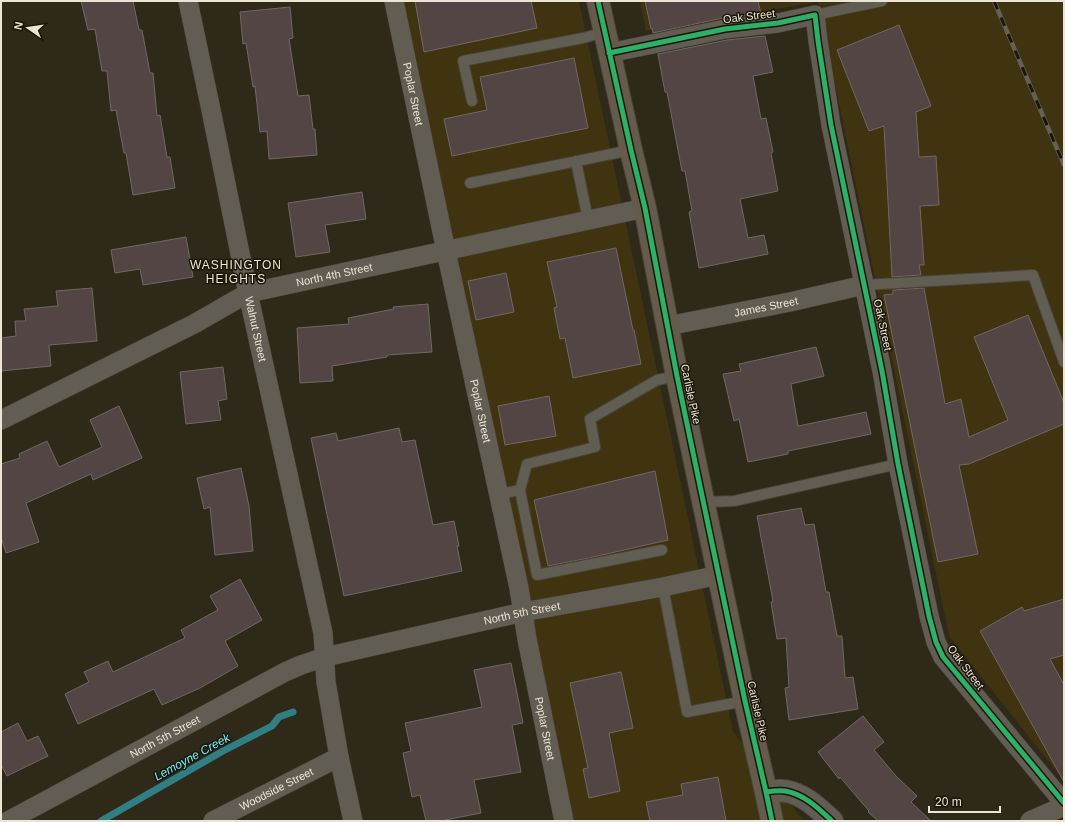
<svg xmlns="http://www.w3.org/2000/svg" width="1065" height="822" font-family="Arial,sans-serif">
  <rect width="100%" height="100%" fill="#2e2919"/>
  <path fill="#3f3310" d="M401 1H579L733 731 804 821H572Z
    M640 1H1064V781L949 636 818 2 646 31Z"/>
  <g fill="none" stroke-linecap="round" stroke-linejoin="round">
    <path stroke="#317f85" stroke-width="7" d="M101 821 223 751 272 726 279 717 293 712"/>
  </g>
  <path fill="#524543" stroke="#716864" d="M81 1H133L139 30H142L150 73H153L157 116 160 115 167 157H170L175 188 133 195 126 153H124L116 110 111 111 107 71H102L95 29 88 30Z
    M415 1H531L537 28 424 52Z
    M645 1H758L761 14 723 18 653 33 652 28 651 29Z
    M290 7 293 38 289 39 298 96 309 95 313 129H315L317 155 269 159 267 131 260 132 255 86 253 87 246 43 243 44 240 12Z
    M899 25 931 106 916 112 919 157 936 156 939 205 920 206 924 265H919L921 275 892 277 884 126 869 131 837 50Z
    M765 36 773 72 753 76 761 119 766 118 773 152 771 153 778 191 740 199 748 238 764 235 768 254 699 268 689 212 692 211 685 171H682L667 92H665L658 54 727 40Z
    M574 58 588 128 452 156 444 119 487 110 480 77Z
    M362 192 366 219 325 225 330 252 296 257 288 203Z
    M186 237 193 277 143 285 140 269 115 273 111 250Z
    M616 248 633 330H634L641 364 573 378 565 338 560 339 554 308 557 307 547 262Z
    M506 273 514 312 476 320 468 281Z
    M92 288 97 341 49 345 51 366 1 371V338L16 336 15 321H26L24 309 58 306 56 291Z
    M924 288 945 404 961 399 969 437 1008 420 974 337 1028 315 1064 403V424L969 464 959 465 978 554 938 562 884 295 893 294V290Z
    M428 304 432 352 387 355V357L332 366 333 381 300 383 297 328 349 324 348 318 394 309 393 307Z
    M816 347 824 376 791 384 798 426 866 412 871 434 788 451V454L748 462 739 419 734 421 723 374 741 371 739 364Z
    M223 367 227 399 218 401 221 420 186 424 180 372Z
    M549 396 556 436 505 445 498 406Z
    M119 406 142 458 93 480 91 474 26 503 39 542 6 553 1 537V464L20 458 19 454 47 441 59 467 102 447 90 420Z
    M399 428 402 442 415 440 433 525 454 521 459 546H457L462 571 344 596 311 438 336 433 338 441Z
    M241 468 249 506 253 551 215 555 210 507 204 509 197 478Z
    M655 471 668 540 589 558 548 566 534 500Z
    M801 508 805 525 814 524 826 592H829L837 636H842L845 678 853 677 858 709 789 720 785 688 789 687 786 638 777 639 771 602 773 601 757 516Z
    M240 579 262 620 225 641 238 666 200 688 162 705 154 689 78 724 65 694 89 682 84 672 108 661 113 672 185 638 181 630 218 610 210 596Z
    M1064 599V655L1050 659 1064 685V782L980 631 1022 607 1024 611Z
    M511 663 523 723 512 725 521 772 474 780 481 813 440 821H426L420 795 412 797 403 753 411 751 405 723 482 707 474 670Z
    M621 672 633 728 609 733 620 791 589 798 583 769 588 768 570 683Z
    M863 716 884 742 874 750 896 776 917 796 911 802 931 821H878L868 812 869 811 840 777 839 779 818 752Z
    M18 723 27 741 38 736 48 756 7 776 1 765V732Z
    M718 777 726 821H650L646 802 683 795 681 784Z"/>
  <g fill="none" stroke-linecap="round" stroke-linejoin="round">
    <g stroke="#494438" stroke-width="12">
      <path id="lane" d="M815 15 882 1
        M472 101 463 61 583 38 605 32
        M576 161 588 220
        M470 183 631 150
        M864 285 1033 275 1064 362
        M520 490 537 575 662 550
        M499 494 520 490 527 464 595 447 590 419 657 380 677 376
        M703 502 734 501 898 464
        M663 587 687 712 745 701"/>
    </g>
    <g stroke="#494438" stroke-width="20">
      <g id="street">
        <path id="s1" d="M188 1 211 110 248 293 323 633 326 682 339 757 353 821"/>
        <path id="s2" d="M394 1 446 251 519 588 527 639 564 821"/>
        <path d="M609 53 725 29 778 23 815 15 818 41 831 125 882 371 898 464 929 616 936 642 943 657 1064 803"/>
        <path id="s3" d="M667 326 790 302 864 285"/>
        <path id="s4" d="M1 420 194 324 248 293 645 208"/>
        <path id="s5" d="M8 821 285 672 301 665 325 657 523 612 663 587 719 575"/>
        <path id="s6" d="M213 821 339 757"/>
        <path d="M1030 821 1064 806"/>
      </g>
    </g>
    <g stroke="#494438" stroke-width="24">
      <path id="secondary" d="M766 792C772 791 779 790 785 791 804 794 818 808 832 821"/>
    </g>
    <g stroke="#494438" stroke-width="24">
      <path id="primary" d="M598 1 631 150 645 208 677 376 745 701 766 792 772 821"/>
    </g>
    <use href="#lane" stroke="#615d52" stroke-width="10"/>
    <use href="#street" stroke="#615d52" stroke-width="19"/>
    <use href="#secondary" stroke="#615d52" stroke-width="22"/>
    <use href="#primary" stroke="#645b4d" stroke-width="22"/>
    <g stroke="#646054" stroke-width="4.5">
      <path id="rail" d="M994 1 1064 165"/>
    </g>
    <use href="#rail" stroke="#1a160a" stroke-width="3" stroke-dasharray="9" stroke-linecap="butt"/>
    <g stroke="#1a160a" stroke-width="8">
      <path id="cycleway" d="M598 1 631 150 645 208 677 376 745 701 766 792 772 821
        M609 53 725 29 778 23 815 15 818 41 831 125 882 371 898 464 929 616 936 642 943 657 1064 803
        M766 792C772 791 779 790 785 791 804 794 818 808 832 821"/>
    </g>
    <use href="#cycleway" stroke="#2db169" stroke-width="5"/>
  </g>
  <g text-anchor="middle" stroke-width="3" stroke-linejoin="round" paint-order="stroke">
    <g font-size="11" fill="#ece5d5" stroke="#1a160a">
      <text transform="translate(749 16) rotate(-7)" y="4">Oak Street</text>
      <text dy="4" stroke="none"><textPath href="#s2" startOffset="95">Poplar Street</textPath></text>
      <text dy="4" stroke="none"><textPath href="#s4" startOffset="366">North 4th Street</textPath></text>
      <text dy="4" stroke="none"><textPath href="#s3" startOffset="101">James Street</textPath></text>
      <text transform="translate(883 325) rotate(78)" y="4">Oak Street</text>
      <text dy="4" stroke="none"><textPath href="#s1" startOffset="335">Walnut Street</textPath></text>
      <text transform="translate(691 394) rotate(78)" y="4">Carlisle Pike</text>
      <text dy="4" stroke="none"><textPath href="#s2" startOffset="419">Poplar Street</textPath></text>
      <text dy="4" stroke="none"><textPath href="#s5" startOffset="559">North 5th Street</textPath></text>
      <text transform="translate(966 667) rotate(53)" y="4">Oak Street</text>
      <text transform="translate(758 711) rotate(77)" y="4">Carlisle Pike</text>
      <text dy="4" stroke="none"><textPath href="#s2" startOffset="743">Poplar Street</textPath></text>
      <text dy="4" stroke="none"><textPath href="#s5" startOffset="178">North 5th Street</textPath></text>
      <text dy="4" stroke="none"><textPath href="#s6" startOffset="71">Woodside Street</textPath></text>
    </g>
    <g font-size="12" letter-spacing="1" fill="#ece5d5" stroke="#1a160a">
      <text x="236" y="269">WASHINGTON<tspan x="236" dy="14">HEIGHTS</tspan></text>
    </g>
    <g font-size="12" font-style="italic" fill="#74effd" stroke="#1a160a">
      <text transform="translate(192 757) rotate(-29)" y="4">Lemoyne Creek</text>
    </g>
  </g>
  <rect width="1065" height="822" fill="none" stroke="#ece5d5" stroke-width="4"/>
  <g transform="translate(28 28) rotate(283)" stroke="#1a160a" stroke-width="3" paint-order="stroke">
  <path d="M0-3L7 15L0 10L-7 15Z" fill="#ece5d5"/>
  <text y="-6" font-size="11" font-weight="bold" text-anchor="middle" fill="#ece5d5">N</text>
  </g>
  <path d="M929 806v6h71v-6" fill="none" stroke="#ece5d5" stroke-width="2"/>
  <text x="935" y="806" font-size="12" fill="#ece5d5" stroke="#1a160a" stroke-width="3" paint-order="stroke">20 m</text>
</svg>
